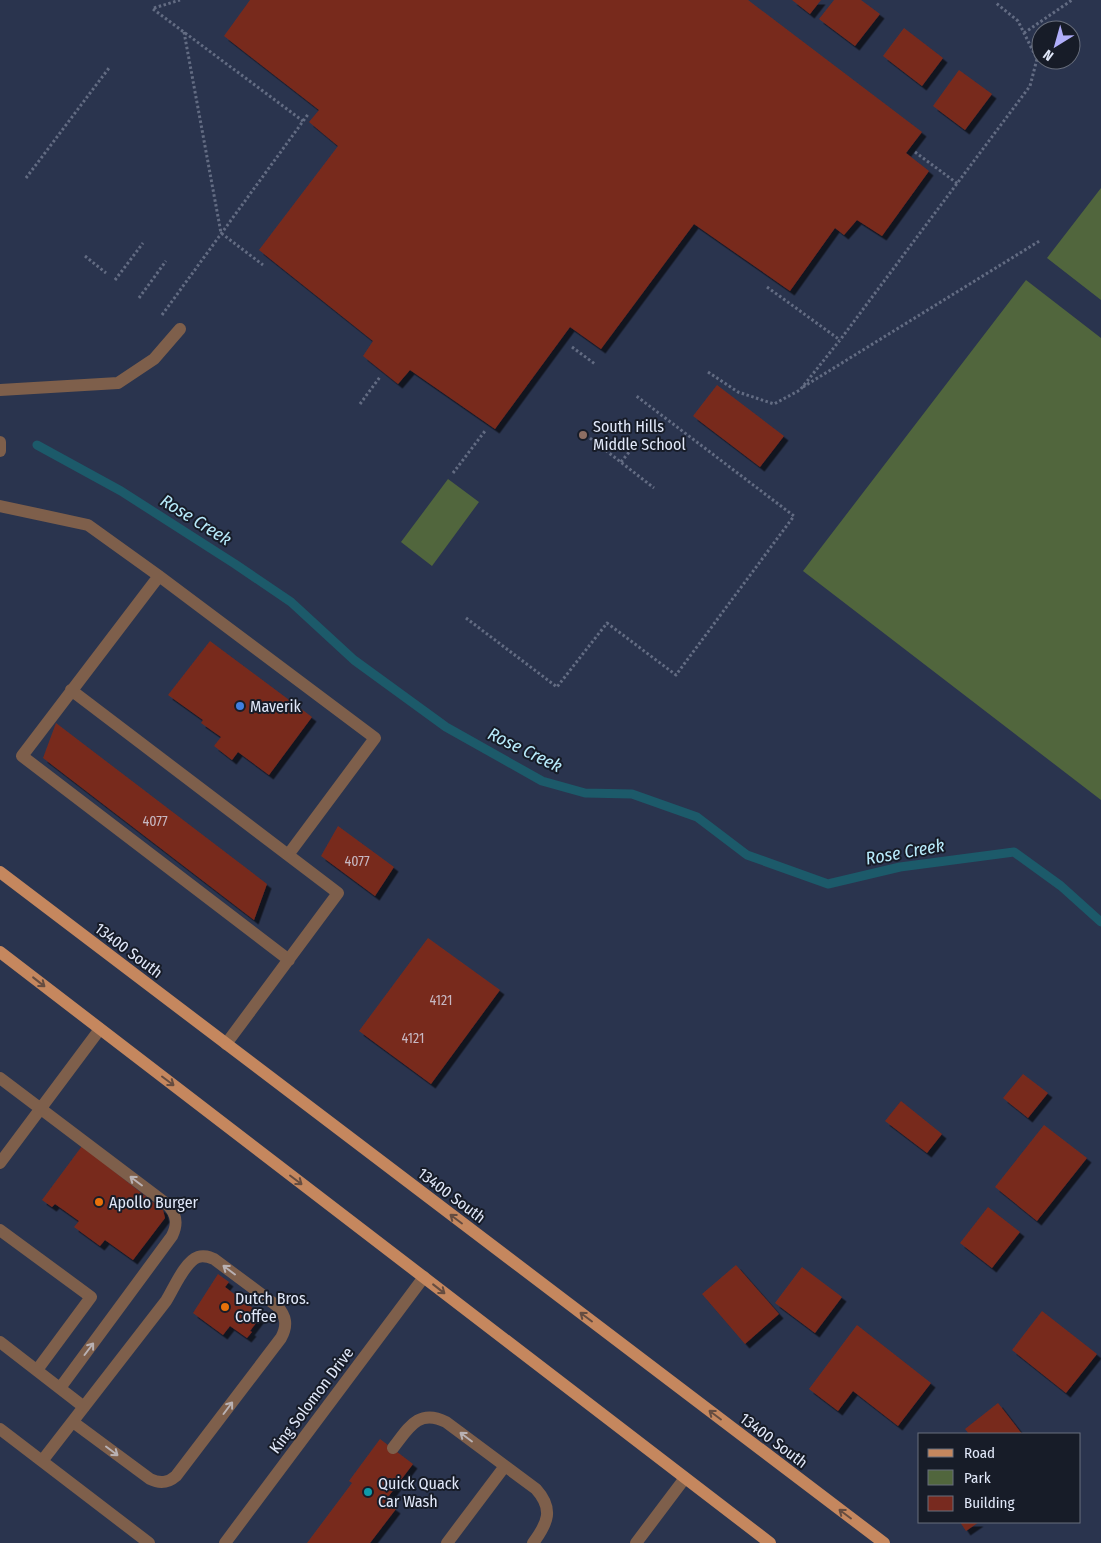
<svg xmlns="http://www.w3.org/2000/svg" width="1101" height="1543" font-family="'Fira Sans Condensed',sans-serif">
  <defs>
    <filter id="shadow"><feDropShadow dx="4.5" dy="4.5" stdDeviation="0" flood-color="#0009"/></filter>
  </defs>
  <rect width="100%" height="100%" fill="#2a344e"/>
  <path fill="#51663d" d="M1101 188V300L1047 258Z
    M1026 280 1101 338V800L803 571Z
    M448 479 479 502 432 566 401 542Z"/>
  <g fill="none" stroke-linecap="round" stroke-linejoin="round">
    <path stroke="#1c5a6a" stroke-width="9" d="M37 445 121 491 235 564 291 602 354 660 446 727 542 781 585 793 632 794 697 817 747 855 828 884 900 867 1014 852 1061 886 1101 922"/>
  </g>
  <path fill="#782a1f" filter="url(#shadow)" d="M250 0H748L922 132 906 153 929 171 882 236 857 220 844 235 835 228 790 291 694 224 601 349 570 327 495 429 410 370 398 384 363 356 373 341 259 250 338 146 309 122 319 110 224 36Z
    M792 0H821L810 14Z
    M834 0H861L880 14 855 46 819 19Z
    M904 28 943 58 922 86 883 56Z
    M959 70 992 94 965 130 933 106Z
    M717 385 784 436 760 467 693 416Z
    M210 641 312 717 269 775 238 752 232 760 214 746 221 737 201 723 203 720 168 695Z
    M56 723 267 884 254 920 43 758Z
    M338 826 394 867 375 896 321 856Z
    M428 938 500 990 431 1084 359 1031Z
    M1023 1074 1048 1093 1028 1118 1003 1098Z
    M901 1101 942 1134 927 1153 885 1121Z
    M1044 1125 1087 1158 1037 1221 995 1187Z
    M82 1146 163 1210 165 1218 133 1260 105 1240 100 1246 74 1227 79 1221 55 1204 52 1207 42 1200Z
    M988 1207 1020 1232 992 1268 960 1243Z
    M736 1265 779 1314 745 1344 702 1294Z
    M802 1267 842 1297 815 1333 775 1303Z
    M218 1274 229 1282 225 1287 262 1315 250 1331 252 1332 247 1338 230 1326 223 1335 193 1313Z
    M1042 1311 1097 1354 1066 1393 1012 1350Z
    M857 1325 931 1383 898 1426 853 1391 838 1411 809 1389Z
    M998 1403 1022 1434H969L965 1429Z
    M380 1439 413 1464 385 1501 396 1509 370 1543H307L352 1483 349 1481Z
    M960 1522H979L966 1531Z"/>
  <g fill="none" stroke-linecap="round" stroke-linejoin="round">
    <path stroke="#636c83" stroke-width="3" stroke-dasharray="2.5 2.5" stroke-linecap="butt" d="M154 8 180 0
      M153 9 303 121
      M184 32 221 233 263 265
      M1024 33 1072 0
      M915 152 958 184
      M26 178 109 68
      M85 256 106 273
      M115 280 143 243
      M767 287 840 340
      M139 298 166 261
      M162 315 309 113
      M572 347 595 364
      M708 372 738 392 774 404 800 390 840 340 1030 86 1037 59 1018 21 996 3
      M803 387 1041 240
      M360 404 380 377
      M586 435 654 488
      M621 462 630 451
      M453 473 485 431
      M466 618 557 687 607 623 676 675 794 516 635 395"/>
    <path stroke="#7e5f4b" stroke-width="12" d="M0 390 118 383 154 359 180 329
      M0 506 88 525 159 576 375 738 288 855
      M159 576 22 756 289 960
      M71 690 338 893 226 1044
      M0 1078 168 1205C177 1215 178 1224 172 1236L60 1388
      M0 1163 100 1029
      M0 1230 91 1297 37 1370
      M0 1342 84 1407
      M0 1429 149 1543
      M393 1448C408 1429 418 1408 446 1422L536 1489C554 1509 548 1523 533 1543
      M42 1461 166 1301C173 1290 185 1261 198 1257 204 1255 209 1257 214 1259L277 1306C286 1316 288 1325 281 1338L176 1476C168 1483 160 1484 150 1479L73 1422
      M447 1543 505 1466
      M636 1543 685 1478"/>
    <path stroke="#7e5f4b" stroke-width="12" d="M225 1543 424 1277"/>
    <path stroke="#7e5f4b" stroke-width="12" d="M0 442V451"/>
    <path stroke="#c5875e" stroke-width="12" d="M0 872 884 1543
      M0 952 770 1543"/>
  </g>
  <defs><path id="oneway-shaft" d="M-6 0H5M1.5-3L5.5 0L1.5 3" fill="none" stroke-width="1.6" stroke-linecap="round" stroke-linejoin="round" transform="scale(1.25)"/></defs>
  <g stroke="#654c40">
    <use href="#oneway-shaft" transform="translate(39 982) rotate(38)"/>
    <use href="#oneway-shaft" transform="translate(168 1081) rotate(37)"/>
    <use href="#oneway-shaft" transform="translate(296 1180) rotate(37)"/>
    <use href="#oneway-shaft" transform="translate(456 1219) rotate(-143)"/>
    <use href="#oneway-shaft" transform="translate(439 1289) rotate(38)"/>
    <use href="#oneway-shaft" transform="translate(586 1317) rotate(-143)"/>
    <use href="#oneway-shaft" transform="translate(715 1415) rotate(-143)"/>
    <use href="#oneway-shaft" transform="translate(845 1514) rotate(-143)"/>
  </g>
  <g stroke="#b9b1b3">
    <use href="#oneway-shaft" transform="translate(136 1181) rotate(-143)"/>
    <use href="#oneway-shaft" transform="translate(229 1270) rotate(-143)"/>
    <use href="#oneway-shaft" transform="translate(89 1349) rotate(-53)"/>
    <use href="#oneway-shaft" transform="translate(228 1408) rotate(-53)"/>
    <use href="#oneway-shaft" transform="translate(466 1437) rotate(-143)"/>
    <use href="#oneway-shaft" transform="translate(112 1451) rotate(37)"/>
  </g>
  <circle fill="#8d6e63" stroke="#171c28" stroke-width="2" cx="583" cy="435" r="5"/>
  <circle fill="#3f7fe0" stroke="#171c28" stroke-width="2" cx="240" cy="706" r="5"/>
  <g fill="#e8710a" stroke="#171c28" stroke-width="2">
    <circle cx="99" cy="1202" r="5"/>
    <circle cx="225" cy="1307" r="5"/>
  </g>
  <circle fill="#0f9aa8" stroke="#171c28" stroke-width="2" cx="368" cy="1492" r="5"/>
  <g text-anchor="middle" stroke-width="4" stroke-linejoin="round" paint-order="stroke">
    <g font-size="14" fill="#c7b8c2">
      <text x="155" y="826">4077</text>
      <text x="357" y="866">4077</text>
      <text x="441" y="1005">4121</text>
      <text x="413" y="1043">4121</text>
    </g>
    <g font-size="16" fill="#e1e8f9" stroke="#171c28" text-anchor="start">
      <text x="593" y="432">South Hills<tspan x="593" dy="18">Middle School</tspan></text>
      <text x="250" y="712">Maverik</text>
      <text x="109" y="1208">Apollo Burger</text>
      <text x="235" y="1304">Dutch Bros.<tspan x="235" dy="18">Coffee</tspan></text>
      <text x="378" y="1489">Quick Quack<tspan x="378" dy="18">Car Wash</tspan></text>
    </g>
    <g font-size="16" fill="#e1e8f9" stroke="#171c28">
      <text transform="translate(129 950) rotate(37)" y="6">13400 South</text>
      <text transform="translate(452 1195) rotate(37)" y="6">13400 South</text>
      <text transform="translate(311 1400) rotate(-53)" y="6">King Solomon Drive</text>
      <text transform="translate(774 1440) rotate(37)" y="6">13400 South</text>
    </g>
    <g font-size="18" font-style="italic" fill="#b8ebfb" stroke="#171c28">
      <text transform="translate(196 520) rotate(32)" y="6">Rose Creek</text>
      <text transform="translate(525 750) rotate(26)" y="6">Rose Creek</text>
      <text transform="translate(905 852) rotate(-10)" y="6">Rose Creek</text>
    </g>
  </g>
  <rect x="918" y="1433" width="162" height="90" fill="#171c28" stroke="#686e7c"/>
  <rect x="928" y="1449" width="25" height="8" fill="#c5875e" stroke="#686e7c"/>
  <text x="964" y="1458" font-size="15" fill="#e1e8f9">Road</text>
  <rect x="928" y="1470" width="25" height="15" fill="#51663d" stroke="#686e7c"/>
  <text x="964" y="1483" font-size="15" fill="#e1e8f9">Park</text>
  <rect x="928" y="1496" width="25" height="15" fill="#782a1f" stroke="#686e7c"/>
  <text x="964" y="1508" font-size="15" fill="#e1e8f9">Building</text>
  <g transform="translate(1056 45) rotate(217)"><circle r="24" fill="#171c28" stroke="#686e7c"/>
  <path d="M0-4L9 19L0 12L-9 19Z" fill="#b0aefa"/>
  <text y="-8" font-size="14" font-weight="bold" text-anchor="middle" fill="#e1e8f9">N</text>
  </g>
</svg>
